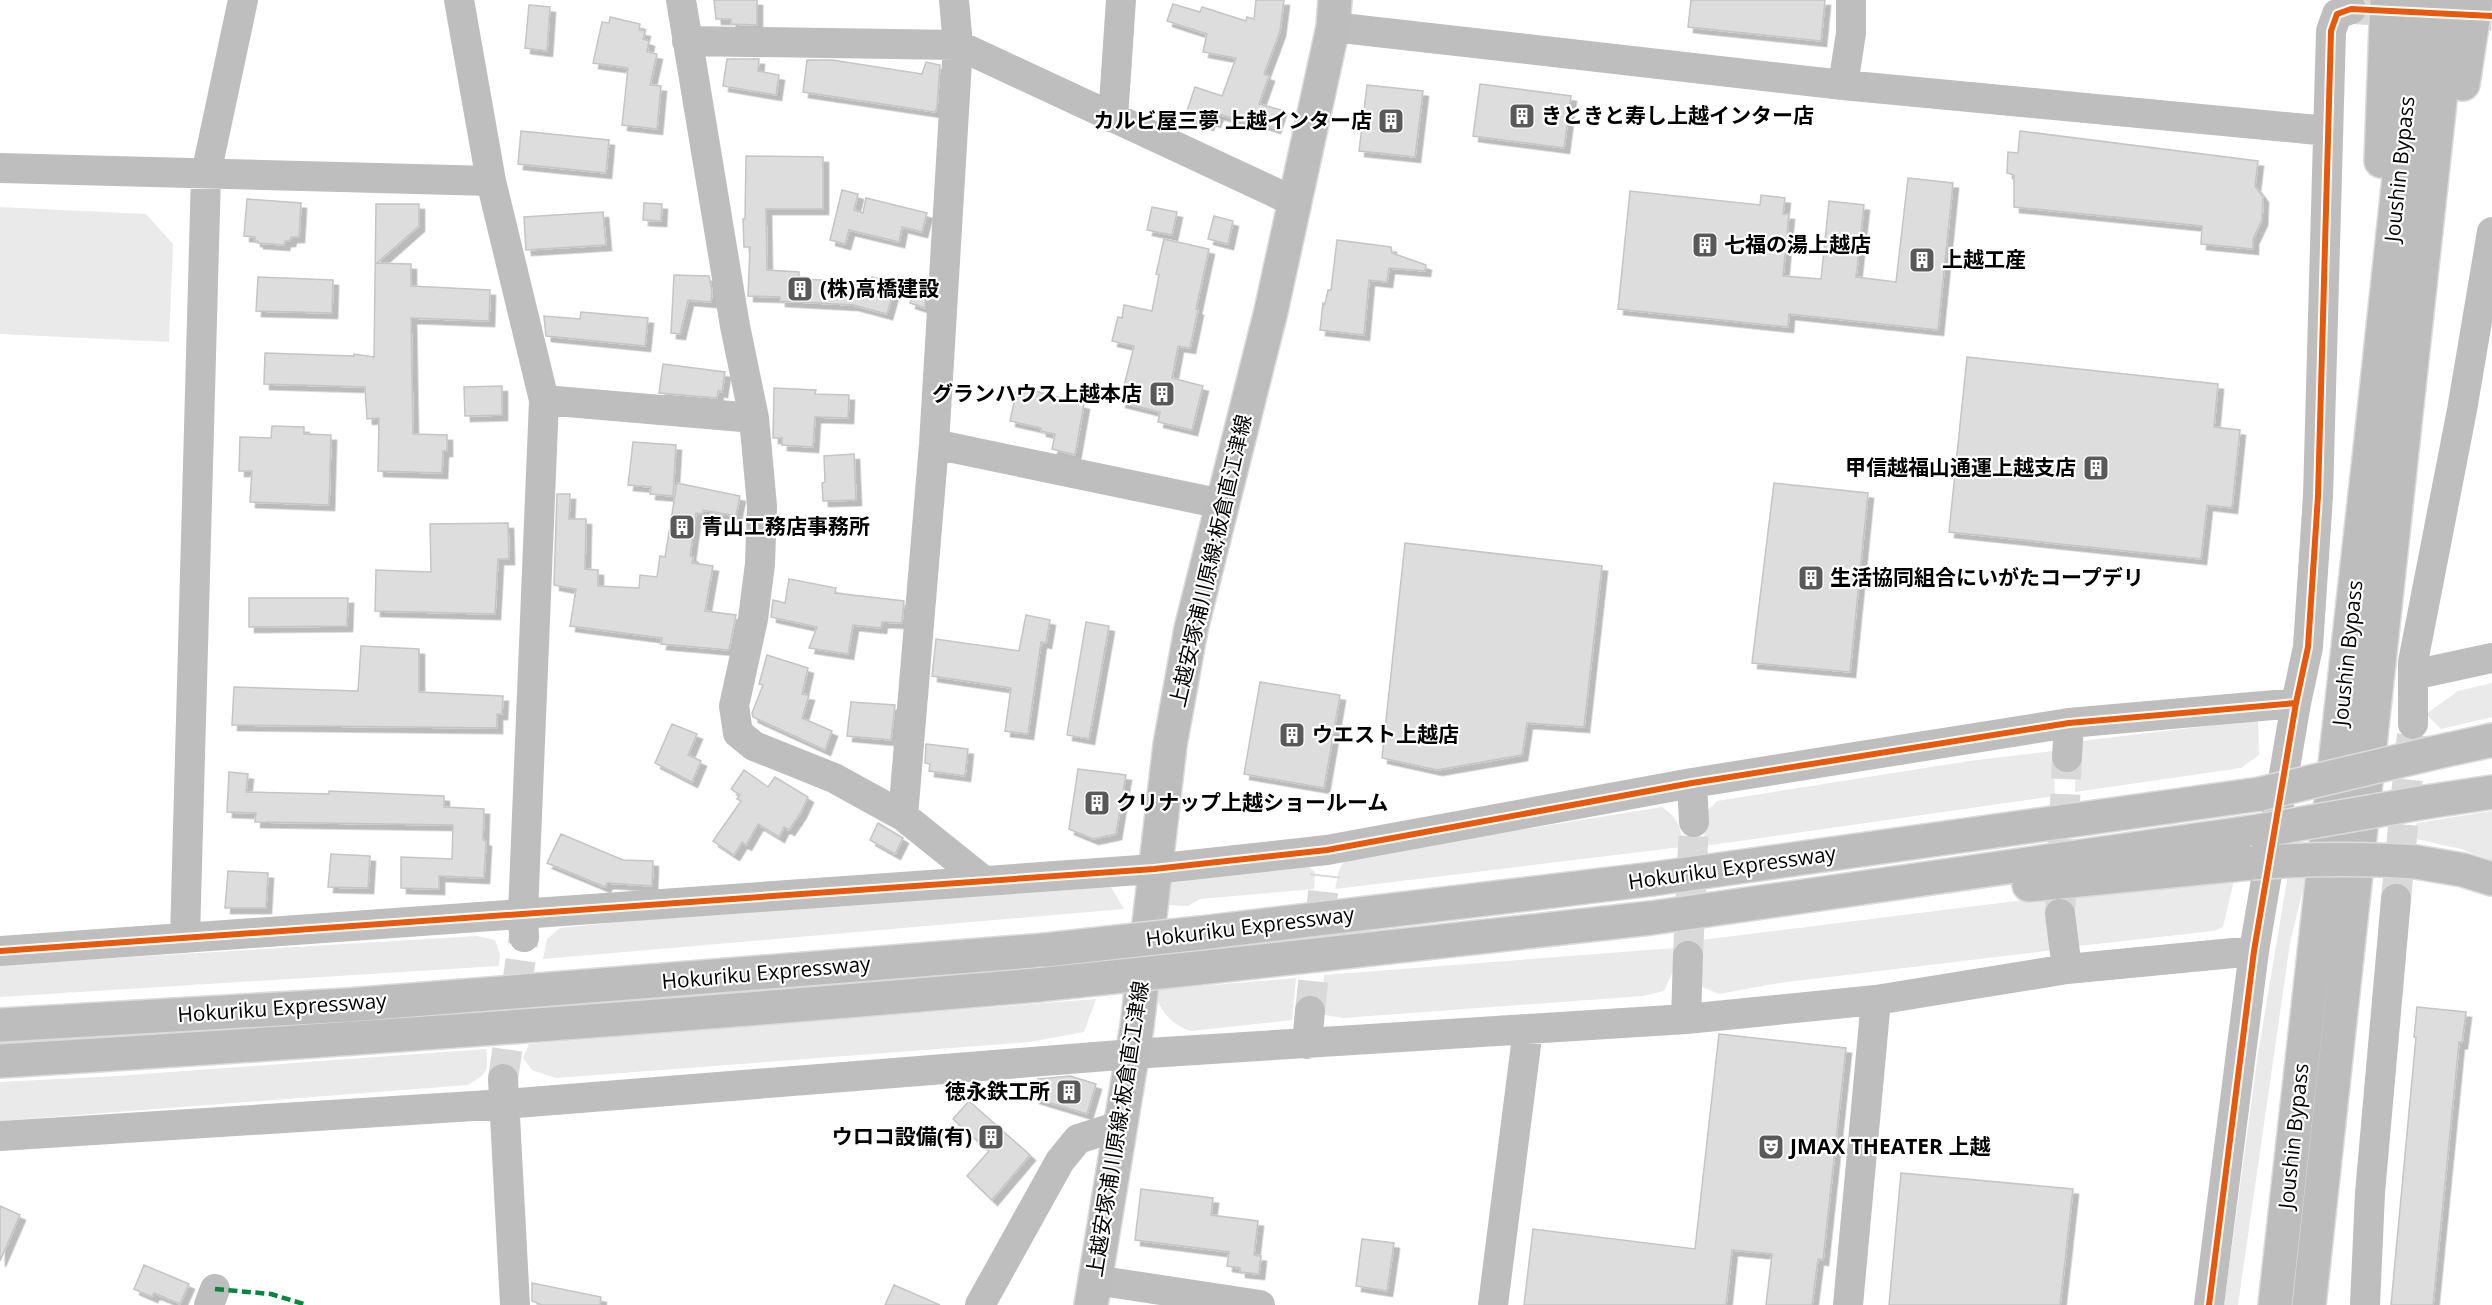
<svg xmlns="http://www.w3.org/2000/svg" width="2492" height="1305" font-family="'Open Sans','Noto Sans JP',sans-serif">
  <defs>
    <filter id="shadow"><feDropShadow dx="5.5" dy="5.5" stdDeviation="0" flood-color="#0004"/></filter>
  </defs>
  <rect width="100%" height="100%" fill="#fff"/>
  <path fill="#eaeaea" d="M0 207 146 214 173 244 169 342 0 334Z
    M2492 683V717L2441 729 2426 714 2458 691Z
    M2258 720 2259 755 2241 768 2075 792 2076 754 2081 741Z
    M2053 751 2055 796 1704 846 1705 813 1717 801 1969 761Z
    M1662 807C1678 818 1682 828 1682 847L1335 889 1339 870 1346 858Z
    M2492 811V861L2461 849 2411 838 2417 823Z
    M1303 862 1315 872 1314 889 1200 899 1188 906 1167 905V883Z
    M2307 873 2290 943 2238 1305H2224L2258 1054 2288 874Z
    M2235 876 2223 927 2214 931 2078 946 2072 914V890Z
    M1111 887 1124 909 543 959 547 939 560 928 661 918Z
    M2049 897 2045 916 2054 950 1779 983 1719 994 1702 987 1698 971 1701 940Z
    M477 936 495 940 500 954 499 966 0 997V965Z
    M1675 948 1673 971 1664 991 1643 996 1343 1018 1325 1015 1322 1004 1324 975Z
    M1296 978 1292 1020 1191 1031C1170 1024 1160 1011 1154 990Z
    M1096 999 1084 1032 1030 1042 556 1078 532 1070 523 1058 529 1044Z
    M486 1049C489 1072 487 1073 468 1085L0 1121V1082L117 1076Z"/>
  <path fill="#ddd" stroke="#c5c5c5" stroke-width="1.5" filter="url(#shadow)" d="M714 0H757V25L731 24V19H716Z
    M1256 0H1284L1280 31 1264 74 1269 76 1259 104 1281 110 1275 128 1257 122 1256 125 1218 114 1215 122 1210 120 1208 125 1185 117 1195 87 1222 96 1236 58 1203 52 1207 34 1167 21 1173 4 1200 12 1202 7 1246 21 1247 17 1254 19Z
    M1691 0H1825L1821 41 1688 27Z
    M529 5 550 7 547 51 525 48Z
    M610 17 640 24 639 30 645 31 643 39 649 41 647 52 657 54 650 85 661 86 657 129 622 125 628 68 593 63 602 22 609 23Z
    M727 59H759L758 71 779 75 776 95 723 86Z
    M807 60H832L922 74 926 62 940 65 937 107 935 112 803 92Z
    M1480 84 1571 96 1564 148 1473 136Z
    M1367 85 1423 91 1415 157 1359 151Z
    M521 131 609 140 606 173 518 164Z
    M2020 131 2258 161 2255 186 2263 197 2262 220 2253 239V249L2201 244 2202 226 2014 207V175L2007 173 2008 152 2018 153Z
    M746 156 823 157V209H766L767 270 799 272V279L871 282 872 277 896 283 887 314 853 305 780 301V297L748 296 750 247H744L743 219H745Z
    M1908 178 1953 183 1938 330 1789 314 1788 327 1618 309 1630 191 1760 205 1761 195 1785 198 1783 214H1789L1783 276 1821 279 1829 201 1864 205 1856 277 1896 282Z
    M842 190 858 194 854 210 863 213 866 198 927 213 922 232 902 227 899 242 849 230 845 244 830 240Z
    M247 199 301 203 299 237H291L290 241H285L284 245 258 243V241H255V237L244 236Z
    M644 203 662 204 661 221 643 220Z
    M376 204H419V226L377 263 411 264V286L490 290 489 321 411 318 413 434 447 435V451H443L442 473 378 471 379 418 367 419 365 387 264 384 265 353 354 356V354L374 357Z
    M1152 207 1177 212 1172 235 1147 230Z
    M603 212 606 245 526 250 524 217Z
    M1214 216 1233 221 1228 244 1208 239Z
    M1164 239 1209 249 1196 309 1198 310 1190 348 1178 346 1172 378 1203 386 1192 430 1158 422 1160 412 1120 402 1134 346 1112 341 1118 317 1122 318 1124 305 1152 311 1159 275 1156 274Z
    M1337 240 1391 247 1392 253 1426 265 1425 271 1389 268 1387 282 1369 280 1364 335 1320 330 1323 303 1325 304 1328 290H1331Z
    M674 275 709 276 712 291 711 302 688 300 680 334 671 333Z
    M258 277 333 280 332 313 256 311Z
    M917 284 926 287 925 308 910 303Z
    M581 312 648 318 645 346 546 336 544 316 580 319Z
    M1967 357 2218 384 2214 427 2240 430 2232 508 2207 505 2201 559 1949 532Z
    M663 364 725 372 722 392 718 391 717 398 659 393Z
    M502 386V415L465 416 464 387Z
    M774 388 816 390 815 394 849 395 848 418 815 417 813 447 782 445V438H773Z
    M1017 389 1035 393V391L1084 404 1075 455 1052 449 1055 434 1041 431V428L1010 421Z
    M272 426 304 427V434L331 435 329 505 250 502 252 471H239L240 437 271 438Z
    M633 442 676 445 673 496 650 494 651 487 628 485Z
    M854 454 856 500 823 501 822 483 825 482 824 456Z
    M677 483 740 496 736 516 703 510 702 514 696 513 690 556 693 557 692 563 713 566 705 611 736 615 729 650 661 644 662 638 570 626 576 589 554 585 557 494H570L569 519H586L585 569 598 570V586L639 588 640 575 657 577 660 556 665 557Z
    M1774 483 1868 493 1850 672 1752 663Z
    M508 523 509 559H498L495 614 375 611 376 570 431 572 430 524Z
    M1405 543 1602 566 1584 727 1527 723 1522 755 1437 770 1382 758Z
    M789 579 836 588 835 593 904 601 902 623 882 622 881 628 853 625 848 654 809 648 817 627 771 617 773 600 785 603Z
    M249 598H348L347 626 249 627Z
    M1026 615 1050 620 1046 643 1041 642 1028 734 1005 731 1011 688 932 676 936 639 1019 651Z
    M1086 622 1109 626 1089 739 1067 735Z
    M361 646 419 649V692L503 696 502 714H497V728L232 725 234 687 358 691Z
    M767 655 808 668 802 694 809 695 802 718 832 731 825 750 753 717 752 713 763 685 759 684Z
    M1260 682 1340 695 1324 788 1244 774Z
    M851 702 895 705 891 740 847 736Z
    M672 724 697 734 688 755 701 761 692 782 655 763Z
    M926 744 968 749 965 776 929 771 930 764 925 763Z
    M1078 769 1126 775 1116 834 1093 839 1069 829Z
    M744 770 768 787 775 777 808 797 800 814 789 830 784 827 779 837 758 824 746 845 742 842 734 855 713 841 741 801 737 799 740 795 731 789Z
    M229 772 248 774 246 792 329 794V791L444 796V807L484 809 483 840 486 841 484 878 439 876V889L401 888V857L452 859 453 825 255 822 256 813 227 812Z
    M878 823 903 838 895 854 870 840Z
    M561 834 623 860 653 861 652 886 607 883 605 887 547 863Z
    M331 854 370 856 368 888 328 887Z
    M228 871 268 873 266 908H225Z
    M2417 1007 2466 1012 2462 1043 2459 1042 2433 1305H2391L2416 1037H2414Z
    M1719 1034 1846 1048 1823 1260 1818 1259 1812 1305H1766L1772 1254 1732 1250 1726 1305H1524L1533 1229 1695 1249Z
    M1070 1076 1096 1084 1087 1114 1034 1098 1037 1091 1033 1089 1038 1079Z
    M969 1101 1030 1155 992 1200 967 1176 989 1151 953 1119Z
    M1901 1173 2073 1189 2060 1305H1889Z
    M1141 1189 1213 1198 1211 1215 1258 1221 1254 1255 1261 1256 1259 1274 1240 1272V1268L1227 1266 1229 1252 1135 1240Z
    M0 1206 20 1215 0 1261Z
    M1362 1239 1394 1243 1387 1291 1356 1286Z
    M144 1265 189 1284 180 1304 154 1293 152 1297 134 1289Z
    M532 1283 601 1297 600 1305H542L532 1301Z
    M894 1285 940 1305H885Z"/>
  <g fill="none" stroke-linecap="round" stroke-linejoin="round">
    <path stroke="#d9d9d9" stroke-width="30" stroke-dasharray="30 15" stroke-linecap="butt" d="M2351 9 2492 16
      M2396 899 2413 724
      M2060 914 2067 757
      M1688 956 1694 822
      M1310 1011 1325 875
      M503 1079 524 937"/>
    <g stroke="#dbdbdb" stroke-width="36">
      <path id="major" d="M1091 1305 1137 1026 1170 745 1191 629 1271 311 1333 27 1335 0"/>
    </g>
    <g stroke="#dbdbdb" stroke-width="36">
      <path id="highway" d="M2463 84 2476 0
        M2381 161 2387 0
        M2433 753 2492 740
        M2426 802 2492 792
        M2416 862 2463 870 2492 879
        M2029 885 2251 863
        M1200 933 1652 879 2260 794
        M1198 968 1651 918 2259 831
        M0 1025 348 1005 1045 950
        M0 1061C346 1040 692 1015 1037 985
        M2275 1305 2369 459 2418 0
        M2309 1305 2451 0"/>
    </g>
    <path stroke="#bebebe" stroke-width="30" d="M459 0 491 181 544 400 523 913 524 937
      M681 0 735 326 754 418 762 506 760 564 753 619 734 706 738 733 754 746 834 778 903 816 984 881
      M1333 27 1843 85 2328 131
      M687 41 958 45 1295 202
      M1843 85 1851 33V0
      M1113 118 1121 0
      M0 168 491 181
      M544 400 754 418
      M934 444 1222 504
      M2413 675 2492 658
      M2413 724V662L2462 410 2492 232
      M2067 757 2069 723
      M1692 783 1694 822
      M903 816 934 444 958 45 954 0
      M2060 914 2067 969
      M185 938 206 174 243 0
      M0 951 1154 869 1327 850 1692 783 2069 723 2296 703
      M1686 1019 1688 956
      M1307 1044 1310 1011
      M503 1079 515 1305
      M0 1136 505 1104 1132 1054 1686 1019 1876 1000 2067 969 2254 951
      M1095 1280 1260 1305
      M209 1305 215 1289
      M980 1305 1060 1161 1078 1139 1119 1126
      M1493 1305 1528 1029
      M1848 1305 1876 1000
      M2209 1305 2254 951 2296 703 2308 647 2318 496 2331 31 2337 14 2351 9
      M2365 1305 2370 1193 2396 899"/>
    <use href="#major" stroke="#bdbdbd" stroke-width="33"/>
    <use href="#highway" stroke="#bdbdbd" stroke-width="33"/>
    <g stroke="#dbdbdb" stroke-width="36" stroke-linecap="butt">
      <path id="highway-bridge" d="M2260 794 2433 753
        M2259 831 2426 802
        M2251 863C2307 859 2361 858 2416 862
        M1045 950 1200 933
        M1037 985 1198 968"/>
    </g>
    <use href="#highway-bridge" stroke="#bdbdbd" stroke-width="33"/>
    <path stroke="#00873e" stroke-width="4.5" stroke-dasharray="9 4.5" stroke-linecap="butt" d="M215 1289 271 1294 307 1305"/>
    <g stroke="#fff" stroke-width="10">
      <path id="cycleway" d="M0 951 1154 869 1327 850 1692 783 2069 723 2296 703
        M2209 1305 2254 951 2296 703 2308 647 2318 496 2331 31 2337 14 2351 9 2492 16"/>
    </g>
    <use href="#cycleway" stroke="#e8590c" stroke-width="6"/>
  </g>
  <defs>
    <g id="building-square" transform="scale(1.35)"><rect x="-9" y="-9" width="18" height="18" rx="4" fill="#595959" stroke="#fff"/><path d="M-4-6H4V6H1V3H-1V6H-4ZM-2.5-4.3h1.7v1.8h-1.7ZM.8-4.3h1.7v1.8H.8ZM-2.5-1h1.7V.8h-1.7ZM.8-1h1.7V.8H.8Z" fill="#fff"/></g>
    <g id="theatre-square" transform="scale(1.35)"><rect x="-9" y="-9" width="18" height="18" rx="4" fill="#595959" stroke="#fff"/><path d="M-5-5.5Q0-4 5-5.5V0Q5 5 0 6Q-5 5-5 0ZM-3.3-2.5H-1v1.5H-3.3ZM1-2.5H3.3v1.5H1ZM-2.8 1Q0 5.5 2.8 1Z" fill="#fff"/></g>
  </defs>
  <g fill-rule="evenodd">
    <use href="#building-square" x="1522" y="116"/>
    <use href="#building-square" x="1391" y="121"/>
    <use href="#building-square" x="1705" y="245"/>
    <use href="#building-square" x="1922" y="260"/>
    <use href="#building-square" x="800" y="289"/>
    <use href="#building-square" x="1162" y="394"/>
    <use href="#building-square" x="2096" y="468"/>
    <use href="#building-square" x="682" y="527"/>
    <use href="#building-square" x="1811" y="578"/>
    <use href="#building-square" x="1292" y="735"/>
    <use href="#building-square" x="1097" y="803"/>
    <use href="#building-square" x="1069" y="1092"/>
    <use href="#building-square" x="991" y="1137"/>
    <use href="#theatre-square" x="1771" y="1147"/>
  </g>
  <g text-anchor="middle" stroke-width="4.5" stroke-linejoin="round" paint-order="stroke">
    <g font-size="21" font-weight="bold" fill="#000" stroke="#fff" text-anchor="start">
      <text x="1541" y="123">きときと寿し上越インター店</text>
      <text x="1372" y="128" text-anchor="end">カルビ屋三夢 上越インター店</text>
      <text x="1724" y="252">七福の湯上越店</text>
      <text x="1942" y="267">上越工産</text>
      <text x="820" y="296">(株)高橋建設</text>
      <text x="1142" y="401" text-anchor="end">グランハウス上越本店</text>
      <text x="2076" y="475" text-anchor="end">甲信越福山通運上越支店</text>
      <text x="702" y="534">青山工務店事務所</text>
      <text x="1830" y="585">生活協同組合にいがたコープデリ</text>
      <text x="1312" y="742">ウエスト上越店</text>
      <text x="1116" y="810">クリナップ上越ショールーム</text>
      <text x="1050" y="1099" text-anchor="end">徳永鉄工所</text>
      <text x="972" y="1144" text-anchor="end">ウロコ設備(有)</text>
      <text x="1790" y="1154">JMAX THEATER 上越</text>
    </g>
    <g font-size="21" fill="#000" stroke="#fff">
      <text transform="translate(2400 169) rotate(-84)" y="7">Joushin Bypass</text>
      <text transform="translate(1211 561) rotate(-77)" y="7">上越安塚浦川原線;板倉直江津線</text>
      <text transform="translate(2348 653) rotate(-84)" y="7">Joushin Bypass</text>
      <text transform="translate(1732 868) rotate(-8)" y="7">Hokuriku Expressway</text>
      <text transform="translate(1250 927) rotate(-7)" y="7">Hokuriku Expressway</text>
      <text transform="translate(766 973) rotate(-5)" y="7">Hokuriku Expressway</text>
      <text transform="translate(282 1008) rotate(-4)" y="7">Hokuriku Expressway</text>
      <text transform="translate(1118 1129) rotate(-81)" y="7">上越安塚浦川原線;板倉直江津線</text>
      <text transform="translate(2294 1136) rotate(-84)" y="7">Joushin Bypass</text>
    </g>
  </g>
</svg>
